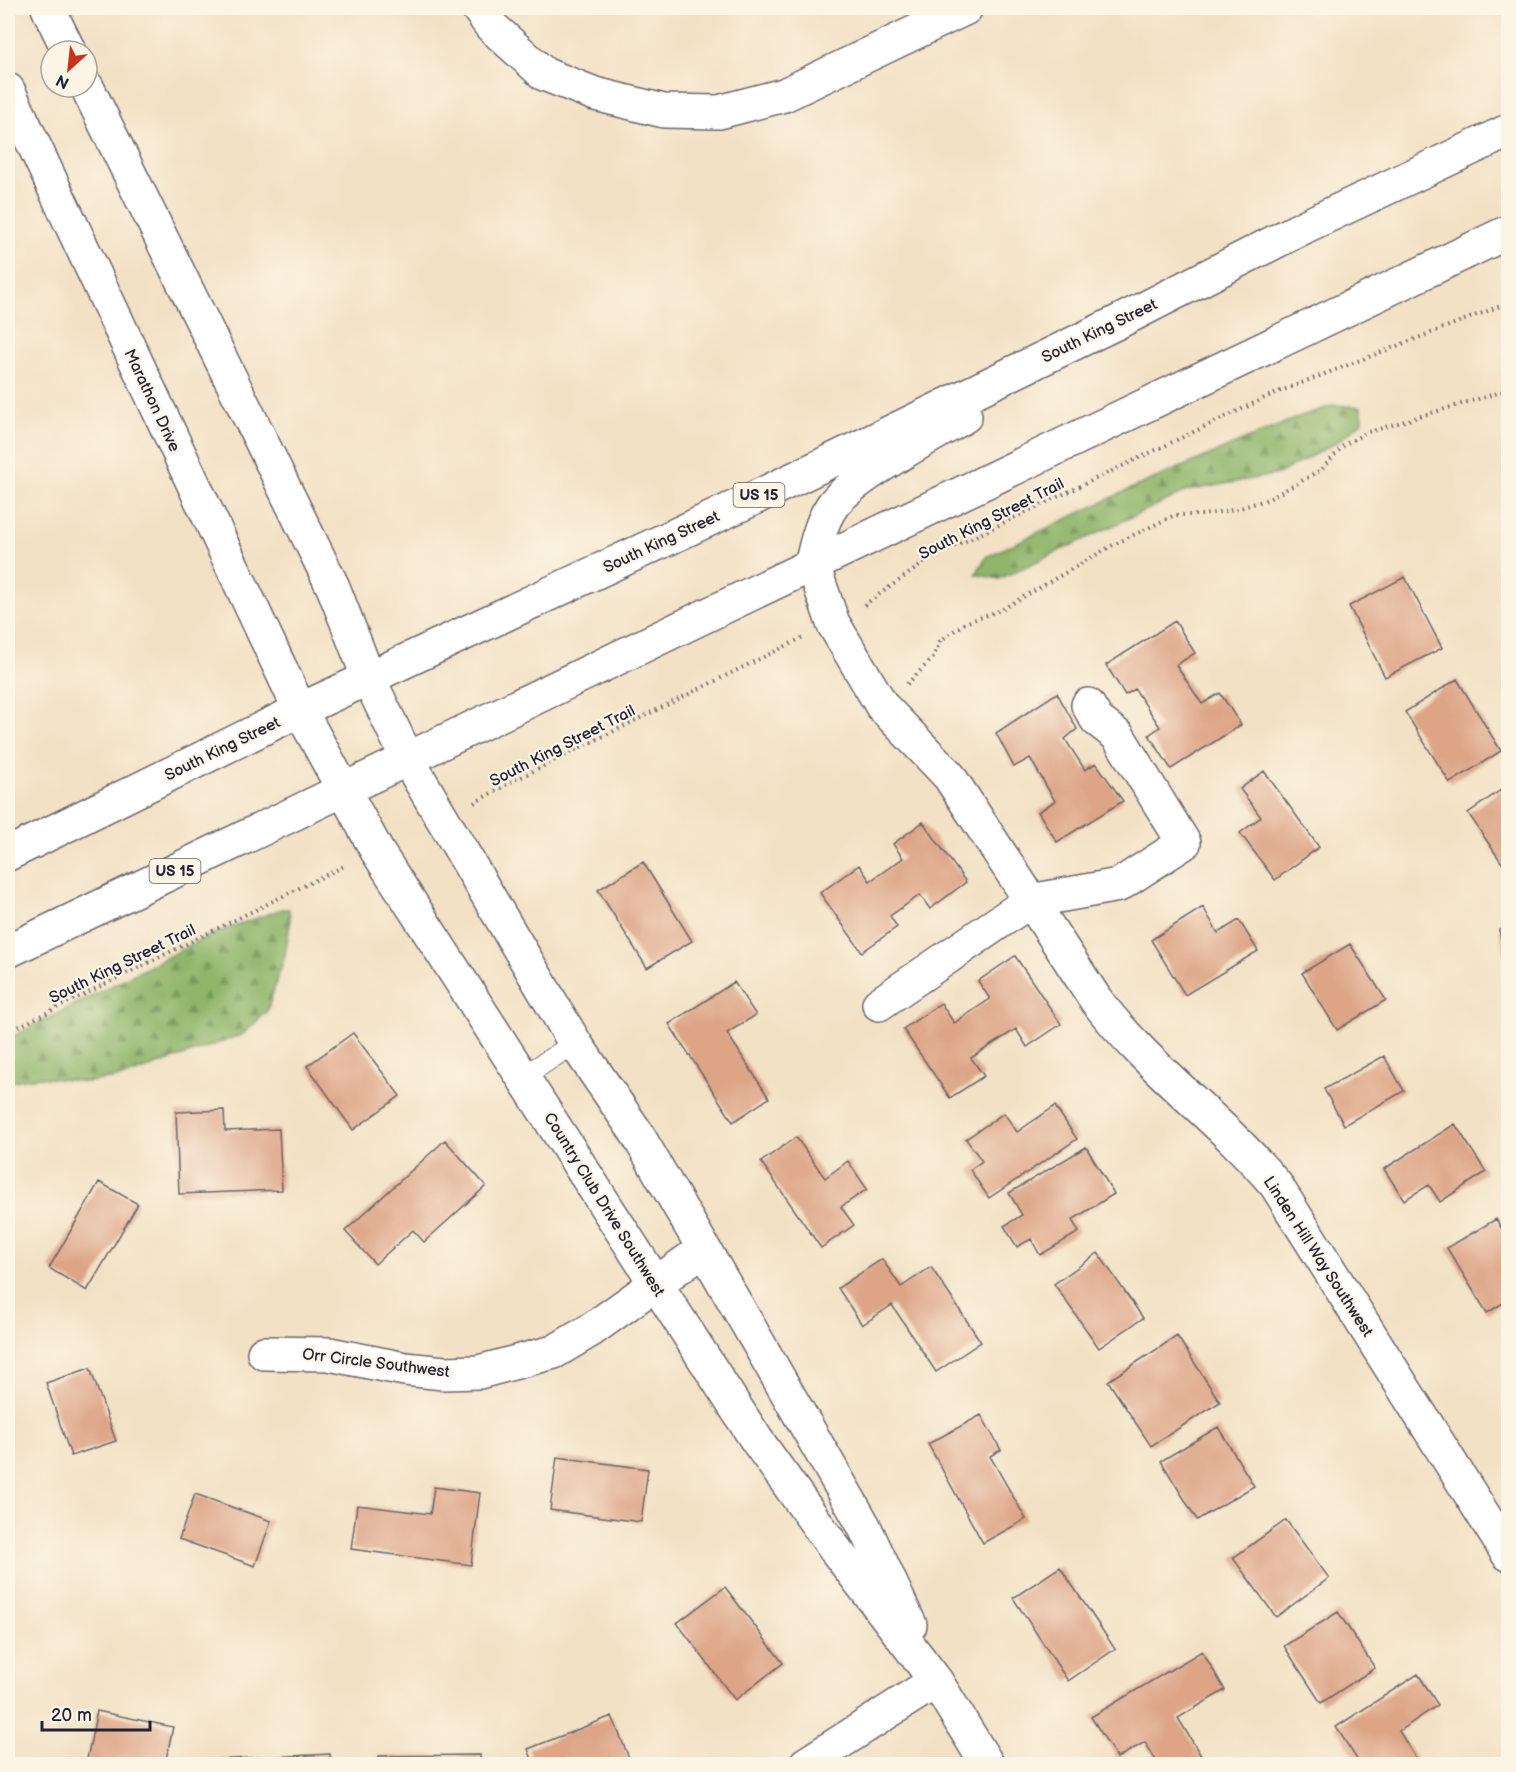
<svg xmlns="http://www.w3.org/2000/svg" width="1516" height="1772" font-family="'Balsamiq Sans',sans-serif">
  <defs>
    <pattern id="forest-firs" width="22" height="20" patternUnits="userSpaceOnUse" patternTransform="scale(1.5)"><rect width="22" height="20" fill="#8fb66b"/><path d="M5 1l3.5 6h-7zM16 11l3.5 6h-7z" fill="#749459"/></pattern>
  </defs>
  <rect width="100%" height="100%" fill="#fcf5e5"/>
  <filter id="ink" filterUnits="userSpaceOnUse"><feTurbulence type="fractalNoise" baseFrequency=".0167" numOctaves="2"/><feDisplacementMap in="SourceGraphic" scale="12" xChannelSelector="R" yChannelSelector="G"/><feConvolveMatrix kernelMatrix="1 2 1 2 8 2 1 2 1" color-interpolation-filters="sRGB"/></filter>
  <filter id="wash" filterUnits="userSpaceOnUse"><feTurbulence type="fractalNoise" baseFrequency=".008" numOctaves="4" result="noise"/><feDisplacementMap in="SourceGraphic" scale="24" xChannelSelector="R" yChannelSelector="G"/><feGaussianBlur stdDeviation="1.35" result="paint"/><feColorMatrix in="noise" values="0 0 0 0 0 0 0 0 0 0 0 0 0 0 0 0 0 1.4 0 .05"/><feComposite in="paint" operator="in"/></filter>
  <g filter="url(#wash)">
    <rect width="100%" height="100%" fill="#f2e1c4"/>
    <path fill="url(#forest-firs)" stroke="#586c53" stroke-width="1.5" d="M1335 405 1361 407 1362 422 1337 442 1278 474 1187 491 999 579 976 574 986 557 1128 490 1301 416Z
      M282 909H289L290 924 285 955 267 1011 243 1034 124 1077 86 1082 38 1077 8 1082V1039L210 935Z"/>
    <g id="blocks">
      <path fill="#dda486" d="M1405 577 1442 648 1385 677 1349 606Z
        M1175 621 1195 653 1176 665 1202 704 1220 693 1241 725 1171 769 1149 735 1160 727 1135 689 1125 695 1106 665Z
        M1457 679 1501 751 1450 783 1405 712Z
        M1057 693 1077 729 1065 739 1085 770 1096 763 1123 801 1057 842 1038 812 1055 801 1030 758 1014 767 996 733Z
        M1264 771 1319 847 1275 880 1240 833 1261 817 1240 789Z
        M1508 785V872L1468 813Z
        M923 822 966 882 930 909 920 895 890 916 897 927 862 952 820 893 859 865 870 881 903 858 893 844Z
        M643 862 692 941 647 968 598 890Z
        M1203 907 1218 933 1239 920 1258 951 1185 995 1151 940Z
        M1508 928V968L1499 930Z
        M1350 944 1386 1000 1337 1030 1302 973Z
        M1015 956 1061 1024 1027 1047 1016 1029 971 1058 984 1076 950 1098 903 1029 941 1003 954 1023 990 999 978 981Z
        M734 982 756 1015 727 1033 769 1098 733 1122 669 1024Z
        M353 1033 400 1096 353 1130 307 1066Z
        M1384 1056 1404 1091 1344 1125 1324 1089Z
        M1055 1106 1077 1139 989 1198 970 1170 982 1161 966 1139 1004 1113 1017 1132Z
        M224 1110 225 1131 279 1129 282 1190 179 1194 176 1112Z
        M1455 1124 1486 1172 1440 1202 1429 1185 1404 1200 1384 1169Z
        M796 1137 825 1178 848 1161 867 1189 841 1207 854 1225 821 1248 761 1162Z
        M445 1140 486 1186 424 1242 413 1230 375 1264 345 1231Z
        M1086 1147 1114 1194 1072 1220 1079 1232 1040 1255 1031 1239 1017 1247 1004 1226 1022 1215 1009 1193Z
        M99 1182 138 1204 87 1291 49 1268Z
        M1496 1219 1508 1239V1300L1487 1313 1447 1248Z
        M1098 1253 1143 1318 1099 1348 1054 1284Z
        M882 1259 901 1287 931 1267 981 1342 936 1372 892 1305 862 1325 838 1288Z
        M1177 1336 1220 1402 1151 1446 1108 1381Z
        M90 1368 116 1441 71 1456 46 1383Z
        M981 1415 1001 1450 990 1456 1026 1519 983 1543 928 1444Z
        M1218 1427 1254 1486 1197 1520 1161 1461Z
        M557 1457 648 1469 641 1522 550 1510Z
        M434 1487 480 1493 471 1565 351 1549 357 1505 430 1514Z
        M195 1494 271 1521 255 1566 179 1539Z
        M1286 1520 1329 1578 1276 1617 1233 1558Z
        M1060 1567 1115 1649 1068 1681 1013 1598Z
        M725 1587 783 1663 735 1700 677 1623Z
        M1338 1612 1375 1668 1321 1703 1284 1646Z
        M1202 1651 1225 1690 1178 1718 1206 1764H1158L1145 1742 1117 1758 1091 1717Z
        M1418 1674 1438 1705 1399 1731 1419 1763 1360 1764 1336 1727Z
        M97 1711 173 1727 165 1764H86Z
        M612 1716 629 1758 612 1764H534L528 1749Z
        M330 1754 331 1764H216V1760Z
        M480 1755V1764H379V1756Z"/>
    </g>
  </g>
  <g filter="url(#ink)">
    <use href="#blocks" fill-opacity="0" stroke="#6b656b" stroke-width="1.5"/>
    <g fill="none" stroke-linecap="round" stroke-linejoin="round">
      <g stroke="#6b656b" stroke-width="22">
        <path id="lane" d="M524 1076 575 1043"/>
      </g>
      <g stroke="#6b656b" stroke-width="36">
        <path id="street" d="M48 8 69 51
          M478 8 491 26 544 74 595 94 664 111 719 112 784 95 966 8
          M87 87 333 587 369 679 408 760 575 1043 636 1132 704 1249 864 1526 910 1625
          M8 90 300 710 377 851 756 1439 835 1549 936 1681 987 1764
          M812 562 833 623 882 706 949 776 1096 1000C1148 1069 1220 1118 1276 1185L1508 1554
          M879 1004 1030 901 1119 885 1184 843 1118 736 1097 720 1088 705
          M264 1353 329 1354 405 1369 444 1373 479 1372 554 1352 591 1330 704 1249
          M806 1764 936 1681"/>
      </g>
      <g stroke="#6b656b" stroke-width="36">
        <path id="highway" d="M812 562C816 544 821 522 832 506 851 478 933 436 965 416
          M8 854 300 710 742 504 1120 321 1308 225 1508 131
          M8 951C508 711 1007 470 1508 232"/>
      </g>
      <path stroke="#6b656b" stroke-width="4" stroke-dasharray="1.5 4.5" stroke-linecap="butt" d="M864 605 934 556 1273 394 1508 303
        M907 684 933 658 940 641 965 623 1001 610 1113 545 1175 515H1203L1237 509 1269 499 1321 470 1344 445 1365 433 1508 390
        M474 803 511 782 802 638
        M8 1032 344 866"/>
      <use href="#lane" stroke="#fff" stroke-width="20"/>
      <use href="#street" stroke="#fff" stroke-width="33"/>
      <use href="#highway" stroke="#fff" stroke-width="33"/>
    </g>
  </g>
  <g text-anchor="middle" stroke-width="4.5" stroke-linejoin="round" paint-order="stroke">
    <g fill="#fcf5e5" stroke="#63616e" stroke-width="1.5">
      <rect x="733.5" y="483" width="51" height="24" rx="4.5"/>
      <rect x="149.5" y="859" width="51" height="24" rx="4.5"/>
    </g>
    <g font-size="15" font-weight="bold" fill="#22223b">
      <text x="759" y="500">US 15</text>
      <text x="175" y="876">US 15</text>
    </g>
    <g font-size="16" fill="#22223b" stroke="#fcf5e5">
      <text transform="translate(1099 330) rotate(-26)" y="6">South King Street</text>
      <text transform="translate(153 400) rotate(65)" y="6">Marathon Drive</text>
      <text transform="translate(991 518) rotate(-27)" y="6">South King Street Trail</text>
      <text transform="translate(661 541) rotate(-25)" y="6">South King Street</text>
      <text transform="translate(562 745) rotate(-27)" y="6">South King Street Trail</text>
      <text transform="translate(222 748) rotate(-26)" y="6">South King Street</text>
      <text transform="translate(122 963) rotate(-26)" y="6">South King Street Trail</text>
      <text transform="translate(605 1204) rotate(58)" y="6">Country Club Drive Southwest</text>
      <text transform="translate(1319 1256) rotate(57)" y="6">Linden Hill Way Southwest</text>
      <text transform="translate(376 1362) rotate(7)" y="6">Orr Circle Southwest</text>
    </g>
  </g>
  <rect width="1516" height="1772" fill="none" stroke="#fcf5e5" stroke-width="30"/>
  <g transform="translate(69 69) rotate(207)"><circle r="28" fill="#fcf5e5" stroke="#a5a1a1" stroke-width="1.5"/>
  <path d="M0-4.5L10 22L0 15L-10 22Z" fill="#c8321e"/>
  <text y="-9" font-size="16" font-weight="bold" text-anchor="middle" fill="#22223b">N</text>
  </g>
  <path d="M42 1721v9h108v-9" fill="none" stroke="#22223b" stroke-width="3"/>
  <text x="51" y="1721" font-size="18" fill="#22223b" stroke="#fcf5e5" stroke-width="4.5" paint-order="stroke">20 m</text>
</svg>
